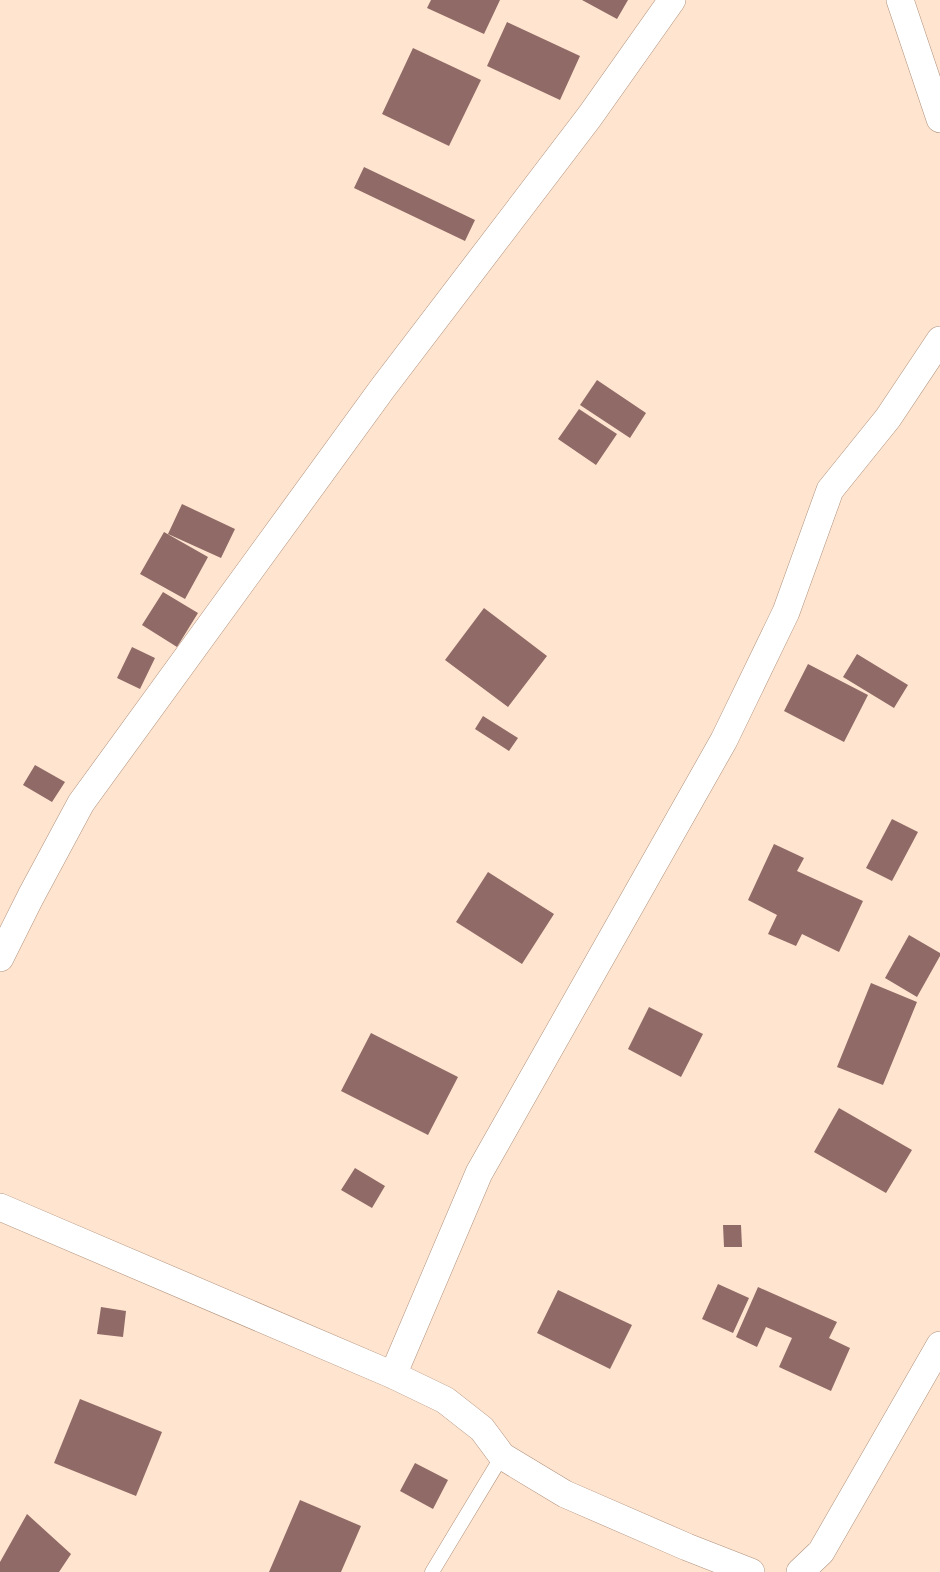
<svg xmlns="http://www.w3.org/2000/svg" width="940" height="1572" font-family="'Golos Text',sans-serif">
  <rect width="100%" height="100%" fill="#ffe4d0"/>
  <path fill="#906a66" d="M431 0H500L484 34 427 8Z
    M582 0H628L617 19Z
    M507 22 580 56 560 100 487 66Z
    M413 48 481 80 449 146 382 114Z
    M364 167 475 220 465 241 354 188Z
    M597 380 646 413 630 438 580 405Z
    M579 409 617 434 596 465 558 439Z
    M182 504 235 529 221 558 168 534Z
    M164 532 208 557 185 599 140 574Z
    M163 592 198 613 177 647 142 625Z
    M484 608 547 656 508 707 445 660Z
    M132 647 155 658 140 689 117 678Z
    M857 654 908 685 894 708 843 677Z
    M808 664 868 695 844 742 784 711Z
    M483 716 518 738 509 751 475 729Z
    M35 765 65 782 52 802 23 785Z
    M892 819 918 832 892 881 866 868Z
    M774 844 804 858 797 871 863 901 839 952 802 934 796 946 768 934 777 915 748 900Z
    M488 872 554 914 522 964 456 922Z
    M909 935 940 953V956L917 997 885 978Z
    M871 983 917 1002 883 1085 837 1067Z
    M649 1007 703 1034 681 1077 628 1049Z
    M371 1033 458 1077 428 1135 341 1091Z
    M839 1108 912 1150 886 1193 814 1152Z
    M355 1168 385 1186 372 1208 341 1190Z
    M723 1225H741L742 1247H724Z
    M718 1284 749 1298 733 1333 702 1319Z
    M758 1287 837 1322 829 1338 850 1348 831 1391 779 1367 792 1338 766 1327 757 1347 736 1337Z
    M558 1290 632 1325 610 1369 537 1333Z
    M101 1307 126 1311 123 1337 97 1334Z
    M80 1399 162 1432 136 1496 54 1463Z
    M415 1463 448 1480 433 1509 400 1491Z
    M300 1500 361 1526 341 1572H269Z
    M27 1514 71 1554 59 1572H0V1562Z"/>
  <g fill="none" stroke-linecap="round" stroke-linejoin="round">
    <g stroke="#b0927b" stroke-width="15">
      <path id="lane" d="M432 1572 502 1456"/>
    </g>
    <g stroke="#b0927b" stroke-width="28">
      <path id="street" d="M900 0 940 119
        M0 958 31 896 81 803 382 389 590 116 672 0
        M0 1207 393 1375 445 1400 482 1429 502 1456 565 1494 687 1547 751 1572
        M393 1375 479 1173 724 740 786 612 830 490 888 418 940 340
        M800 1572 821 1552 940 1345"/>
    </g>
    <use href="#lane" stroke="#fff" stroke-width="14"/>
    <use href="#street" stroke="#fff" stroke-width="27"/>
  </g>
</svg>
